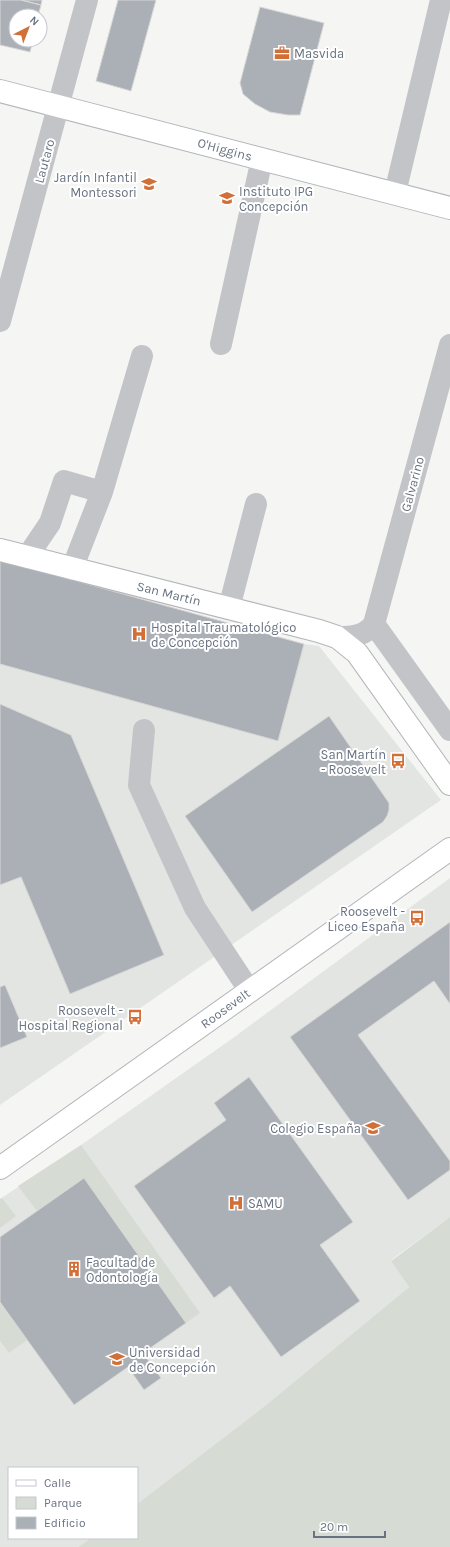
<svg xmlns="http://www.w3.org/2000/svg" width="450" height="1547" font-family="Karla,sans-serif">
  <rect width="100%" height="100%" fill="#f5f6f3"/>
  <path fill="#e3e5e3" d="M0 560 304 644 319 646 441 800 0 1105Z
    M450 878V1217L391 1260 409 1287 266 1405 137 1504V1468H9V1538H91L78 1547H0V1199L81 1145 233 1038Z"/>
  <path fill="#d6dcd4" d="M81 1145 200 1313 186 1323 84 1178 37 1211 18 1186Z
    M2 1198 16 1216 0 1228V1199Z
    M450 1217V1547H78L91 1538H137V1504L266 1405 409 1287 391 1261Z
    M0 1302 27 1340 9 1353 0 1341Z"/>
  <path fill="#abafb6" stroke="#d7d7d5" d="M0 0H21L41 5 38 16H16V40H33L30 52 0 45Z
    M21 0H42L41 5Z
    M118 0H156L131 91 96 81Z
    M260 7 324 23 300 115H288L270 112 255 104 243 94 240 83Z
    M0 560 304 644 278 741 0 664Z
    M0 704 71 735 164 955 70 994 21 877 0 885Z
    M329 716 389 803V810L387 816 383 822 252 912 185 816Z
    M450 922V1004L434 981 358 1035 450 1161V1170L408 1200 290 1037Z
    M5 985 27 1037 0 1048V987Z
    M249 1077 353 1222 320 1245 360 1301 281 1357 230 1286 214 1298 134 1186 226 1120 214 1103Z
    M84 1178 186 1323 143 1353 161 1378 144 1390 128 1367 74 1405 0 1302V1237Z"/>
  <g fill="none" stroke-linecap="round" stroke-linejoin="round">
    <g stroke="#b3b6ba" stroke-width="24">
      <path id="major" d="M0 91 450 208
        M0 550 319 631 337 637 357 653 450 784
        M0 1168 450 849"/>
    </g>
    <path stroke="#c2c4c8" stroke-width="22" d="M395 193 441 0
      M0 321 87 0
      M221 344 262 159
      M27 557 50 523 64 481 102 492
      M72 569 102 492 142 356
      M229 608 256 504
      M374 624 450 730
      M337 637C352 637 365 636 374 624L450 345
      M144 730 139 785 195 908 249 990"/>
    <use href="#major" stroke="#fff" stroke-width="22"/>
  </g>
  <defs>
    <g id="office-bare" transform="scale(1.2)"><path d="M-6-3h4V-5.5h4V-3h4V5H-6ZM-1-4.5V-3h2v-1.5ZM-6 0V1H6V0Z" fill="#d26f37" stroke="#fff" stroke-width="2.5" paint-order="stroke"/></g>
    <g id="school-bare" transform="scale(1.2)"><path d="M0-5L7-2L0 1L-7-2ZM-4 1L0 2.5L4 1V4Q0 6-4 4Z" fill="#d26f37" stroke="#fff" stroke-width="2.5" paint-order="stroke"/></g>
    <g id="university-bare" transform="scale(1.2)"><path d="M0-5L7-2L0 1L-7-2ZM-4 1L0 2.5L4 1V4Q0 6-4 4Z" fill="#d26f37" stroke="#fff" stroke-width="2.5" paint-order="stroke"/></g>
    <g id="hospital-bare" transform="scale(1.2)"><path d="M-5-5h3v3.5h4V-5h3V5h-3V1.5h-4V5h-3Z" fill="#d26f37" stroke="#fff" stroke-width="2.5" paint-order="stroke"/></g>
    <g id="bus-bare" transform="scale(1.2)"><path d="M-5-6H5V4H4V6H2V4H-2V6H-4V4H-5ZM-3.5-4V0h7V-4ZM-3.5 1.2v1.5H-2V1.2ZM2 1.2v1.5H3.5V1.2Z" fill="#d26f37" stroke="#fff" stroke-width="2.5" paint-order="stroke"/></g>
    <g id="building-bare" transform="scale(1.2)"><path d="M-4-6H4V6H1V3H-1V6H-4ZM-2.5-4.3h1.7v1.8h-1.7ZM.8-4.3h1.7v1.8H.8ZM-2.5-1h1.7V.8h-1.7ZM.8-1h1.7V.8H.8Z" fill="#d26f37" stroke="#fff" stroke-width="2.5" paint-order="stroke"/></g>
  </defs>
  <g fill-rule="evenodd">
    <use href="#office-bare" x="282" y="53"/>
    <use href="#school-bare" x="149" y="184"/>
    <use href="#university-bare" x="227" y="198"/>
    <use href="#hospital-bare" x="139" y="634"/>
    <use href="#bus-bare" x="398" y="761"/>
    <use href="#bus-bare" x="417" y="918"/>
    <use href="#bus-bare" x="135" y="1017"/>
    <use href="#school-bare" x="373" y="1128"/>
    <use href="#hospital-bare" x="236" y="1203"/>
    <use href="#building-bare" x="74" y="1269"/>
    <use href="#university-bare" x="117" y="1359"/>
  </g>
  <g text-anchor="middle" stroke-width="4" stroke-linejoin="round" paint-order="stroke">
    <g font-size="13" fill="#687281" stroke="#fff" text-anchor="start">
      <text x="294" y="58">Masvida</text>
      <text x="137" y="182" text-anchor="end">Jardín Infantil<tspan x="137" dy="15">Montessori</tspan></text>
      <text x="239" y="196">Instituto IPG<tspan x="239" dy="15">Concepción</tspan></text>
      <text x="151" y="632">Hospital Traumatológico<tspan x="151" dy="15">de Concepción</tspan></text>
      <text x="386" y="759" text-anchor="end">San Martín<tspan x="386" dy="15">- Roosevelt</tspan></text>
      <text x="405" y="916" text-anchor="end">Roosevelt -<tspan x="405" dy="15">Liceo España</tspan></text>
      <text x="123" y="1015" text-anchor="end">Roosevelt -<tspan x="123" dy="15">Hospital Regional</tspan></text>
      <text x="361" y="1133" text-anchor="end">Colegio España</text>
      <text x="248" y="1208">SAMU</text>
      <text x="86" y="1267">Facultad de<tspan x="86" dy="15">Odontología</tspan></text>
      <text x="129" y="1357">Universidad<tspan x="129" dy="15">de Concepción</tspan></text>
    </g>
    <g font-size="13" fill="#687281" stroke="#fff">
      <text transform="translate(225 149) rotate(15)" y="5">O'Higgins</text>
      <text transform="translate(44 161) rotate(-75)" y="5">Lautaro</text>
      <text transform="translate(412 484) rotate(-75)" y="5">Galvarino</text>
      <text transform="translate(169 593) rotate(14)" y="5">San Martín</text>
      <text transform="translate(225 1008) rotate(-36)" y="5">Roosevelt</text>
    </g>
  </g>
  <rect x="8" y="1467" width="130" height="72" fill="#ffffff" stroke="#c3c7cd"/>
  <rect x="16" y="1480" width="20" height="6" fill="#ffffff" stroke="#c3c7cd"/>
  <text x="44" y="1487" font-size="12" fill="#687281">Calle</text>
  <rect x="16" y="1497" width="20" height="12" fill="#d6dcd4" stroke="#c3c7cd"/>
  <text x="44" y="1507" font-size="12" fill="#687281">Parque</text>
  <rect x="16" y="1517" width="20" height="12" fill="#abafb6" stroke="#c3c7cd"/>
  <text x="44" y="1527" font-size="12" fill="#687281">Edificio</text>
  <g transform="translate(28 28) rotate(42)"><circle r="19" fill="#ffffff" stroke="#c3c7cd"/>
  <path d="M0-3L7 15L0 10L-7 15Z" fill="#d26f37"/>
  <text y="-6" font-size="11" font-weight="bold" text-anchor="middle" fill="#687281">N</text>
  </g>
  <path d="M314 1531v6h71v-6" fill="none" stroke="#687281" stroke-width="2"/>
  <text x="320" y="1531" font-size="12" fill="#687281" stroke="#ffffff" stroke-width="3" paint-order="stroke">20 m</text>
</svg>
